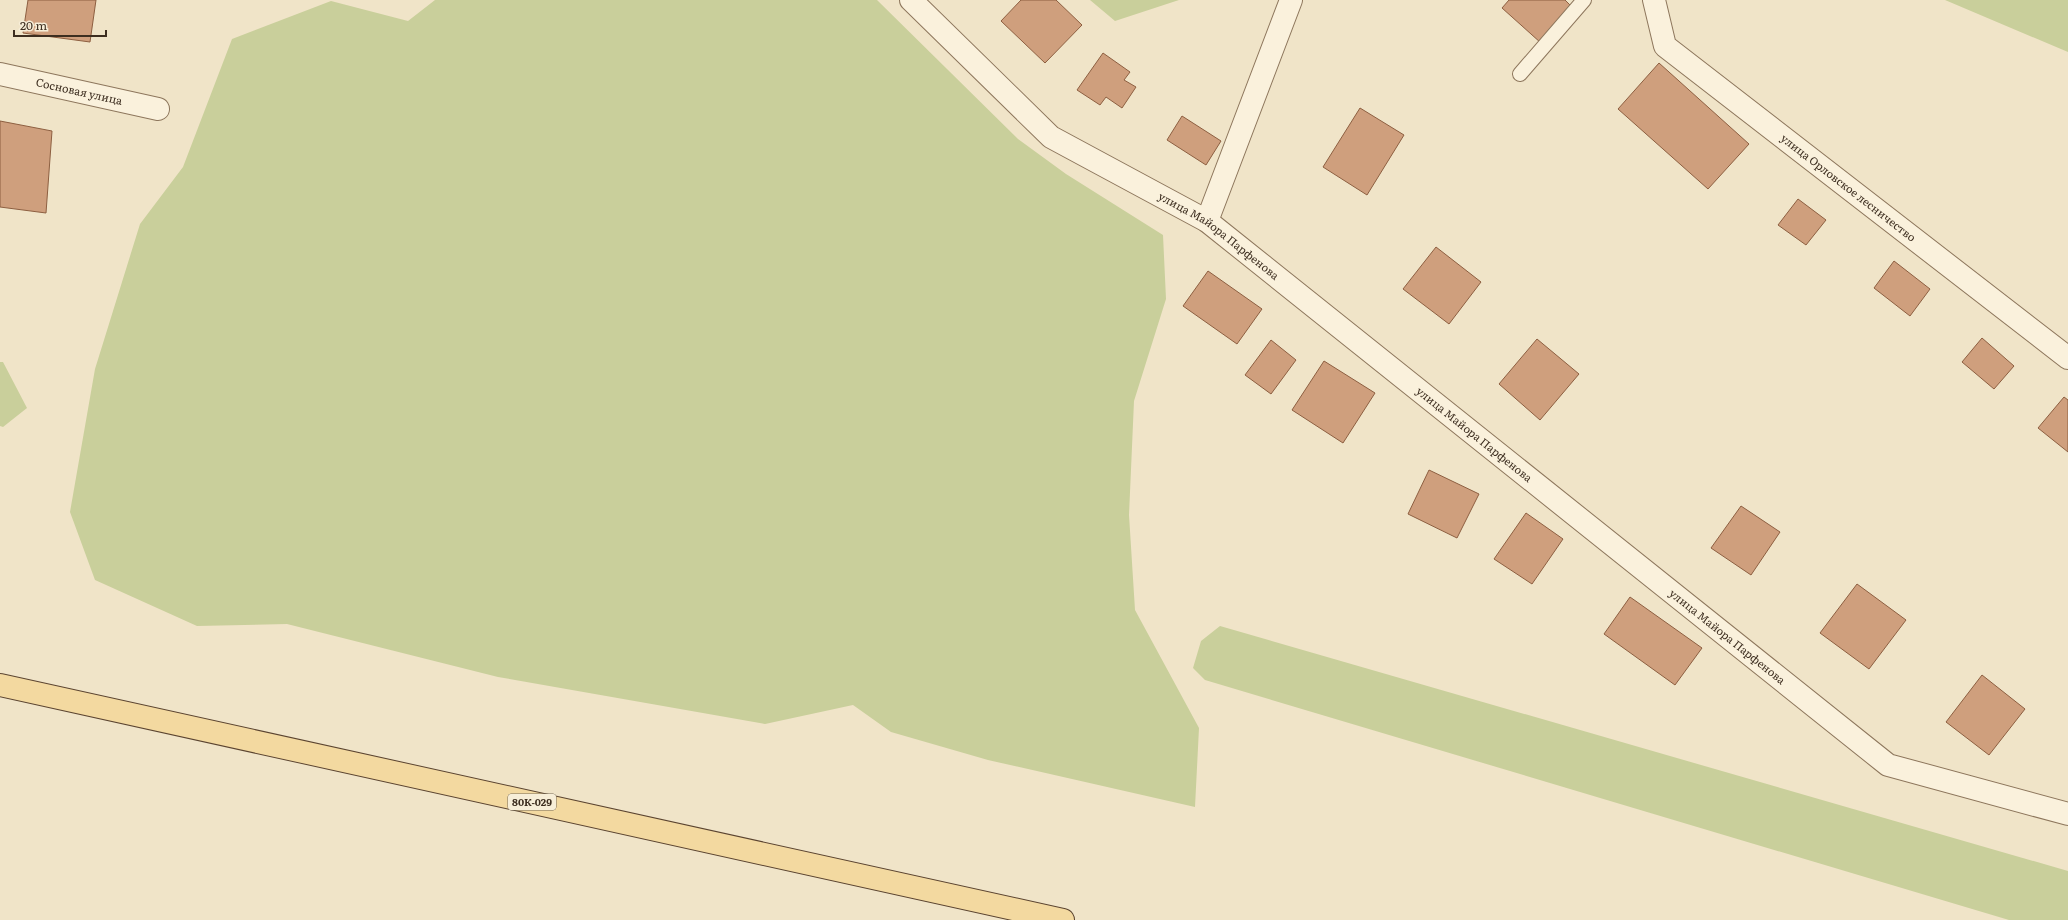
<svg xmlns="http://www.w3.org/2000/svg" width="2068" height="920" font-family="Literata,serif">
  <rect width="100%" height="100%" fill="#f0e4c8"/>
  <path fill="#c9cf9b" d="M435 0H877L1018 139 1066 174 1163 235 1166 299 1134 401 1129 515 1135 610 1199 728 1195 807 988 760 891 732 853 705 765 724 498 677 287 624 197 626 95 580 70 512 95 369 140 224 183 167 232 39 331 1 408 21Z
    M1090 0H1179L1115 21Z
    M1945 0H2068V52Z
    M0 362H3L27 408 3 427 0 426Z
    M1220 626 2068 871V920H2009L1205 680 1193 668 1201 641Z"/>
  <path fill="#cf9f7d" stroke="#8d5f41" d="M28 0H96L90 42 23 33Z
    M1021 0H1056L1082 25 1045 63 1001 21Z
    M1509 0H1565L1573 8 1541 43 1502 8Z
    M1103 53 1130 72 1124 80 1136 87 1122 108 1106 97 1100 105 1077 90Z
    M1659 63 1749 144 1708 189 1618 109Z
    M1360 108 1404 135 1367 195 1323 167Z
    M1182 116 1221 141 1206 165 1167 140Z
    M0 121 52 131 46 213 0 207Z
    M1798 199 1826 220 1806 245 1778 225Z
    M1436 247 1481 282 1449 324 1403 289Z
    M1894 261 1930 289 1910 316 1874 288Z
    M1208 271 1262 309 1237 344 1183 306Z
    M1982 338 2014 366 1994 389 1962 362Z
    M1537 339 1579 374 1540 420 1499 384Z
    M1271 340 1296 360 1271 394 1245 375Z
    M1324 361 1375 393 1343 443 1292 410Z
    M2064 397 2068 400V452L2038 428Z
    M1429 470 1479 494 1457 538 1408 514Z
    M1741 506 1780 532 1751 575 1711 548Z
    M1526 513 1563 539 1532 584 1494 559Z
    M1857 584 1906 620 1869 669 1820 633Z
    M1630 597 1702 648 1675 685 1604 634Z
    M1982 675 2025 709 1989 755 1946 722Z"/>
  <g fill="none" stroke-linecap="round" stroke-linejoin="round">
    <g stroke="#8d765c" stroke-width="16">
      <path id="lane" d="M1520 74 1584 0"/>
    </g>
    <g stroke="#8d765c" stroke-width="24">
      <g id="street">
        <path id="s1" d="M911 0 1051 137 1207 221 1888 765 2068 814"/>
        <path id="s2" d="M1654 0 1665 46 2068 358"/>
        <path id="s3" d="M0 74 158 109"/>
        <path d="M1207 221 1291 0"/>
      </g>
    </g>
    <g stroke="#5b4430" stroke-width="24">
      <path id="primary" d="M0 685 1063 920"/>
    </g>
    <use href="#lane" stroke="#faf1dc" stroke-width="14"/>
    <use href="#street" stroke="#faf1dc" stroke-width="22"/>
    <use href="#primary" stroke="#f3d9a0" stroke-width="22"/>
  </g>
  <g text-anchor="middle" stroke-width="4" stroke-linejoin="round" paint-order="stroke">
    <rect fill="#f7eed8" stroke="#756857" stroke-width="1" x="508" y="794" width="48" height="16" rx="3"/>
    <g font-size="10" font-weight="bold" fill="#3d2e20">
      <text x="532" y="806">80К-029</text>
    </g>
    <g font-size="11" fill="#3d2e20" stroke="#f7eed8">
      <text dy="4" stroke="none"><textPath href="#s3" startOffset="81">Сосновая улица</textPath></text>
      <text dy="4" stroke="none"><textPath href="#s2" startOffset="279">улица Орловское лесничество</textPath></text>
      <text dy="4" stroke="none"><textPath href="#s1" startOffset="391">улица Майора Парфенова</textPath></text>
      <text dy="4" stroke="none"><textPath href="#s1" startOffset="715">улица Майора Парфенова</textPath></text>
      <text dy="4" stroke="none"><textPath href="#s1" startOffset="1039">улица Майора Парфенова</textPath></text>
    </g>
  </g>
  <path d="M14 30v6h92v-6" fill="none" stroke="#3d2e20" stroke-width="2"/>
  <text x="20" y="30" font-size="12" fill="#3d2e20" stroke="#f7eed8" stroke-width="3" paint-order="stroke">20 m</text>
</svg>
